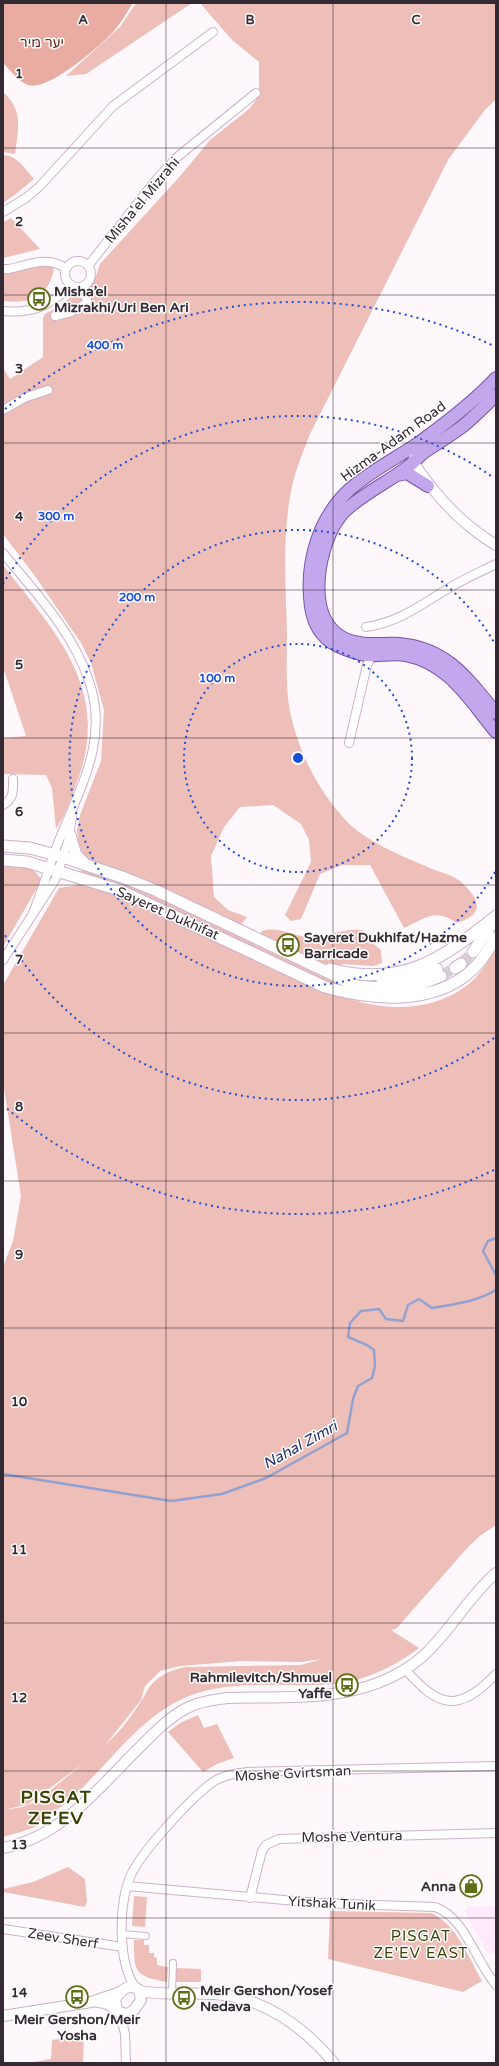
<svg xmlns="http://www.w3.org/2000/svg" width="499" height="2066" font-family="'Varela Round','Noto Sans Hebrew',sans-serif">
  <rect width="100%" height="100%" fill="#fef8fd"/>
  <path fill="#ffeafc" d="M468 1906H496V1953L488 1954 467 1916 465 1911Z"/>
  <path fill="#eebfb8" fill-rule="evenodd" d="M136 3H192L86 74 66 76 120 27Z
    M200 3H496V99L484 111 448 160 310 434C303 452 295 471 291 491 282 538 286 588 287 636 287 664 285 694 292 720 301 756 318 789 342 816 361 840 402 856 430 868 439 872 453 875 460 881 480 899 486 914 457 923 434 908 427 918 404 928L370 865H342L320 874 301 919 291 921 285 915 311 862 309 840 301 824 273 805 240 807 224 827 211 856 214 897 228 910 247 917 241 925 260 934 262 931C280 925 294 938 313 937 331 936 344 928 362 930L371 942 381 950 382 963 373 966 342 964 334 992C375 1013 435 1014 471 982 481 974 488 960 496 950V1525L481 1535 469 1546 396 1629 391 1630 419 1648C398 1664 369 1679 342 1683 288 1690 228 1675 178 1701 128 1727 99 1780 54 1812 48 1817 42 1823 35 1827 25 1831 13 1834 3 1837V1267L13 1241 21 1196 3 1082V985L59 888 78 885 84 857 78 841 77 830 80 815 101 761 104 710 91 663 81 643 35 576 3 534V368L10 379 43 357V318L45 314 63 304 75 293 89 288 96 276 100 264 181 175 210 140 249 109 259 96V62L232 40ZM322 1659 301 1665 186 1667C176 1669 168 1671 160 1677 149 1684 146 1694 140 1703 130 1718 119 1733 106 1744L141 1700 145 1686 160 1671 180 1666 241 1661 301 1662ZM84 1763 36 1802 22 1807 4 1810 28 1804Z
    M3 92C24 110 18 129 15 154L3 152Z
    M3 155C17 155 25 169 34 179L17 193 3 203Z
    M11 218 40 249 3 258V222Z
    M45 263 52 266 54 271C46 298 31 304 3 301V272Z
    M3 565C56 634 112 689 77 782 71 799 65 815 56 829L52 788 46 775 3 774V738L26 736 3 667Z
    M3 866C16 865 38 866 41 881L3 947Z
    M198 1715 204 1728 217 1724 234 1758 217 1764 203 1772 168 1732 180 1723Z
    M68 1867 85 1879 87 1901 85 1907 3 1892V1889L33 1882Z
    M134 1896 147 1897 145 1927 132 1926Z
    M330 1911 432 1913C458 1927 468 1956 482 1981L463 1992 328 1959Z
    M134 1940H144V1945H149V1953H154V1957L157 1958V1965L168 1967 167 1982C134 1976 134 1972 134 1940Z
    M176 1968 201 1969V1982H176Z
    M84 2035 83 2063H28L51 2059 52 2040Z"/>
  <path fill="#e9aca2" d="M3 3H133C127 12 121 23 114 31 100 46 48 92 28 85 19 82 10 70 3 63Z"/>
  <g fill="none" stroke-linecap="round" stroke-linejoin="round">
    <path stroke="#91a1d2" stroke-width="2.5" d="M496 1238 488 1241 483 1251 496 1275
      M3 1474 171 1501 222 1494 266 1478 347 1433 353 1399 358 1386 372 1378 375 1366 374 1350 367 1345 348 1337 350 1323 361 1311 379 1309 386 1319 403 1321 408 1305 419 1299 432 1308C454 1304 476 1302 496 1290V1286"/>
    <path stroke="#d6cfd5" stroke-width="11" stroke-dasharray="11 5.5" stroke-linecap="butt" d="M461 964 473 952
      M441 976 455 968"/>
    <g stroke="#ccb1c9" stroke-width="8">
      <path id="pedestrian" d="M122 1934 146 1936
        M172 1994 173 1963"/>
    </g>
    <g stroke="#ccb1c9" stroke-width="10">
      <path id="minor" d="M3 212 26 198 39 187 113 106 213 32
        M65 274a13 13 0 1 1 26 0a13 13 0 1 1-26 0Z
        M88 266 155 181 176 158 256 93
        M3 269H9C28 265 49 255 66 269
        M3 311C34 314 49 305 72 286
        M55 316 71 312 87 303V299L78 288
        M3 410 24 398 48 390
        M3 553C35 592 73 632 89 681 109 739 81 786 60 838 50 863 43 888 33 913
        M366 627C398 623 422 604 449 588 464 579 480 572 496 564
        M349 743 367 665 371 657 376 654
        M3 805C14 799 13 791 13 779
        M3 960 55 880 68 842 72 817
        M405 1669C438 1707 458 1714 496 1674
        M127 1886 318 1903 435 1907C465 1917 476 1962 496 1985
        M250 1898 262 1851 266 1845 279 1839 496 1833
        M3 1929 123 1947
        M136 1988C117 1963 118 1899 132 1873 143 1850 192 1797 213 1782 223 1775 236 1773 248 1772L496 1766
        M120 2013 125 2034 126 2063"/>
    </g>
    <g stroke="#ccb1c9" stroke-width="12">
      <path id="tertiary" d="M415 455 413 462C435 495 462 525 496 545
        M3 1848C61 1838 100 1786 140 1747 155 1732 170 1716 189 1707 201 1701 214 1700 227 1698 295 1696 367 1704 422 1657 450 1632 468 1597 496 1573
        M140 1991C164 1996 188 1992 213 1994 262 1996 304 2027 334 2063
        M97 2002C113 2002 115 2014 128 2014L134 2010 141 2000 139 1990C129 1982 120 1991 115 2000L117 2010
        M3 2016 91 2002 121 1992"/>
    </g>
    <g stroke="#ccb1c9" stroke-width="13">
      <path id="secondary" d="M70 835 76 855 84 863
        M3 846 30 848 63 857 125 878 157 891 357 986 394 989 421 984 441 976
        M3 860 27 862 119 890 325 987C372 1000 432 1006 471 971 482 962 489 948 496 937
        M473 952 493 922
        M455 968 461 964
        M330 969C402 988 442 959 496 916
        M382 982 403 980 437 969"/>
    </g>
    <g stroke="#7755a4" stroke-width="14">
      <path id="primary" d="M496 378C474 402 446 423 420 442 397 458 370 471 349 490 320 517 307 558 310 597 311 618 318 637 338 646 347 650 357 654 367 655 380 656 393 653 406 655 449 663 470 701 496 732
        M496 395C485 406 474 417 463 426 450 436 436 444 423 453 418 457 414 462 409 466 390 481 366 492 347 509 326 528 316 570 319 598 321 616 328 631 345 639 363 647 380 643 399 644 447 648 468 679 496 713
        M397 475 407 473 428 486"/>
    </g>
    <use href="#pedestrian" stroke="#fff" stroke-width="6"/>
    <use href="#minor" stroke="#fff" stroke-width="8"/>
    <use href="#tertiary" stroke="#fff" stroke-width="10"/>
    <use href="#secondary" stroke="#fff" stroke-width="11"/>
    <use href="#primary" stroke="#c3a7ed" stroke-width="12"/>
  </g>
  <path fill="none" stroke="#342a33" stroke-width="1" stroke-opacity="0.55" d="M166 3V2063M333 3V2063M3 148H496M3 295H496M3 443H496M3 590H496M3 738H496M3 885H496M3 1033H496M3 1181H496M3 1328H496M3 1476H496M3 1623H496M3 1771H496M3 1918H496"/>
  <g fill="none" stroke="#1d4ed8" stroke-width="2" stroke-dasharray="2 4">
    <circle cx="298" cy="758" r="114"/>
    <path d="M495 872A228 228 0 1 1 495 644"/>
    <path d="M494 1038A342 342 0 0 1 3 932M3 584A342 342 0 0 1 494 478"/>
    <path d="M494 1170A456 456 0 0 1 5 1107M5 409A456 456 0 0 1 494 346"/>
  </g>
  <defs>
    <g id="bus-ring" transform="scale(1.15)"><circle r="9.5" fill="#fff" stroke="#616e18" stroke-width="1.5"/><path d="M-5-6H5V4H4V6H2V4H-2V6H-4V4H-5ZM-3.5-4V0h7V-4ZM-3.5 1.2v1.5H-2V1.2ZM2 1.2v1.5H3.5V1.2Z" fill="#616e18"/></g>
    <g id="shop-ring" transform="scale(1.15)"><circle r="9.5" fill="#fff" stroke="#616e18" stroke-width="1.5"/><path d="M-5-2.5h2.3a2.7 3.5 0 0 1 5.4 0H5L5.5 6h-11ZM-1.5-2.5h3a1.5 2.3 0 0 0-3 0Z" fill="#616e18"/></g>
  </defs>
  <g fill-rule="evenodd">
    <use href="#bus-ring" x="39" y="299"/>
    <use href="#bus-ring" x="288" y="945"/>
    <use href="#bus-ring" x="347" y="1685"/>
    <use href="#shop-ring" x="471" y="1886"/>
    <use href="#bus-ring" x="77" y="1997"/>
    <use href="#bus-ring" x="184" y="1998"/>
  </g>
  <g text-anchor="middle" stroke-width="3" stroke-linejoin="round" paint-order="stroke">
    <g font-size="14" fill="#6b241c" stroke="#fff">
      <text x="42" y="47">יער מיר</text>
    </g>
    <g font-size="14" fill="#342a33" stroke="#fff">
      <text transform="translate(142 200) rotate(-50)" y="5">Misha'el Mizrahi</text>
      <text transform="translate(393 441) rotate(-36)" y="5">Hizma-Adam Road</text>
      <text transform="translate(168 913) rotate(24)" y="5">Sayeret Dukhifat</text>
      <text transform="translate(293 1773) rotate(-3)" y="5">Moshe Gvirtsman</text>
      <text transform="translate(352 1836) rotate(-1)" y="5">Moshe Ventura</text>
      <text transform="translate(332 1903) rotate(3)" y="5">Yitshak Tunik</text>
      <text transform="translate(63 1938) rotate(9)" y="5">Zeev Sherf</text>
    </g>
    <g font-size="14" font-weight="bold" fill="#342a33" stroke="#fff" text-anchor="start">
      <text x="54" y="296">Misha’el<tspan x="54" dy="16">Mizrakhi/Uri Ben Ari</tspan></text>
      <text x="304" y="942">Sayeret Dukhifat/Hazme<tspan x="304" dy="16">Barricade</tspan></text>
      <text x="332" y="1682" text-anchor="end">Rahmilevitch/Shmuel<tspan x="332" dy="16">Yaffe</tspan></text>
      <text x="456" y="1891" text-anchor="end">Anna</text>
      <text x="200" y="1995">Meir Gershon/Yosef<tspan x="200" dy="16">Nedava</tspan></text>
      <text x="77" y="2024" text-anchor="middle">Meir Gershon/Meir<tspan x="77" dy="16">Yosha</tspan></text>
    </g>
    <g font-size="15" font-style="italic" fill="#25336e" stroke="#fff">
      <text transform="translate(300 1445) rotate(-29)" y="5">Nahal Zimri</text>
    </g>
    <g font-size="15" letter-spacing="1" fill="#3a4305" stroke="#fff">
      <text x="421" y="1941">PISGAT<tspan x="421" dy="17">ZE'EV EAST</tspan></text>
    </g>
    <g font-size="18" font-weight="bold" letter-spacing="1" fill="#3a4305" stroke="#fff">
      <text x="56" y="1803">PISGAT<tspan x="56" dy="21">ZE'EV</tspan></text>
    </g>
  </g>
  <g font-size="13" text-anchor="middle" font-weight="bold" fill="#342a33" stroke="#fff" stroke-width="3" stroke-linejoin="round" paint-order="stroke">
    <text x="83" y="24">A</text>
    <text x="250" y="24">B</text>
    <text x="416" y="24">C</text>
    <text x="19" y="78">1</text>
    <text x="19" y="226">2</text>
    <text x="19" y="373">3</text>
    <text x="19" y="521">4</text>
    <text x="19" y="669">5</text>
    <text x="19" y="816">6</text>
    <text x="19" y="964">7</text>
    <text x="19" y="1111">8</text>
    <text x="19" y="1259">9</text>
    <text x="19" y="1406">10</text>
    <text x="19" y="1554">11</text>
    <text x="19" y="1702">12</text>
    <text x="19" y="1849">13</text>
    <text x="19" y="1997">14</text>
  </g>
  <circle cx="298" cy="758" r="6" fill="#1d4ed8" stroke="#fff" stroke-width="2"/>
  <g font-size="12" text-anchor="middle" font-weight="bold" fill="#1d4ed8" stroke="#fff" stroke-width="3" stroke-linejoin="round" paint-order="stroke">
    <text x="105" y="349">400 m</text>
    <text x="56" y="520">300 m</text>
    <text x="137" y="601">200 m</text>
    <text x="217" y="682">100 m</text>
  </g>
  <rect width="499" height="2066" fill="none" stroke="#342a33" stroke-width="8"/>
</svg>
